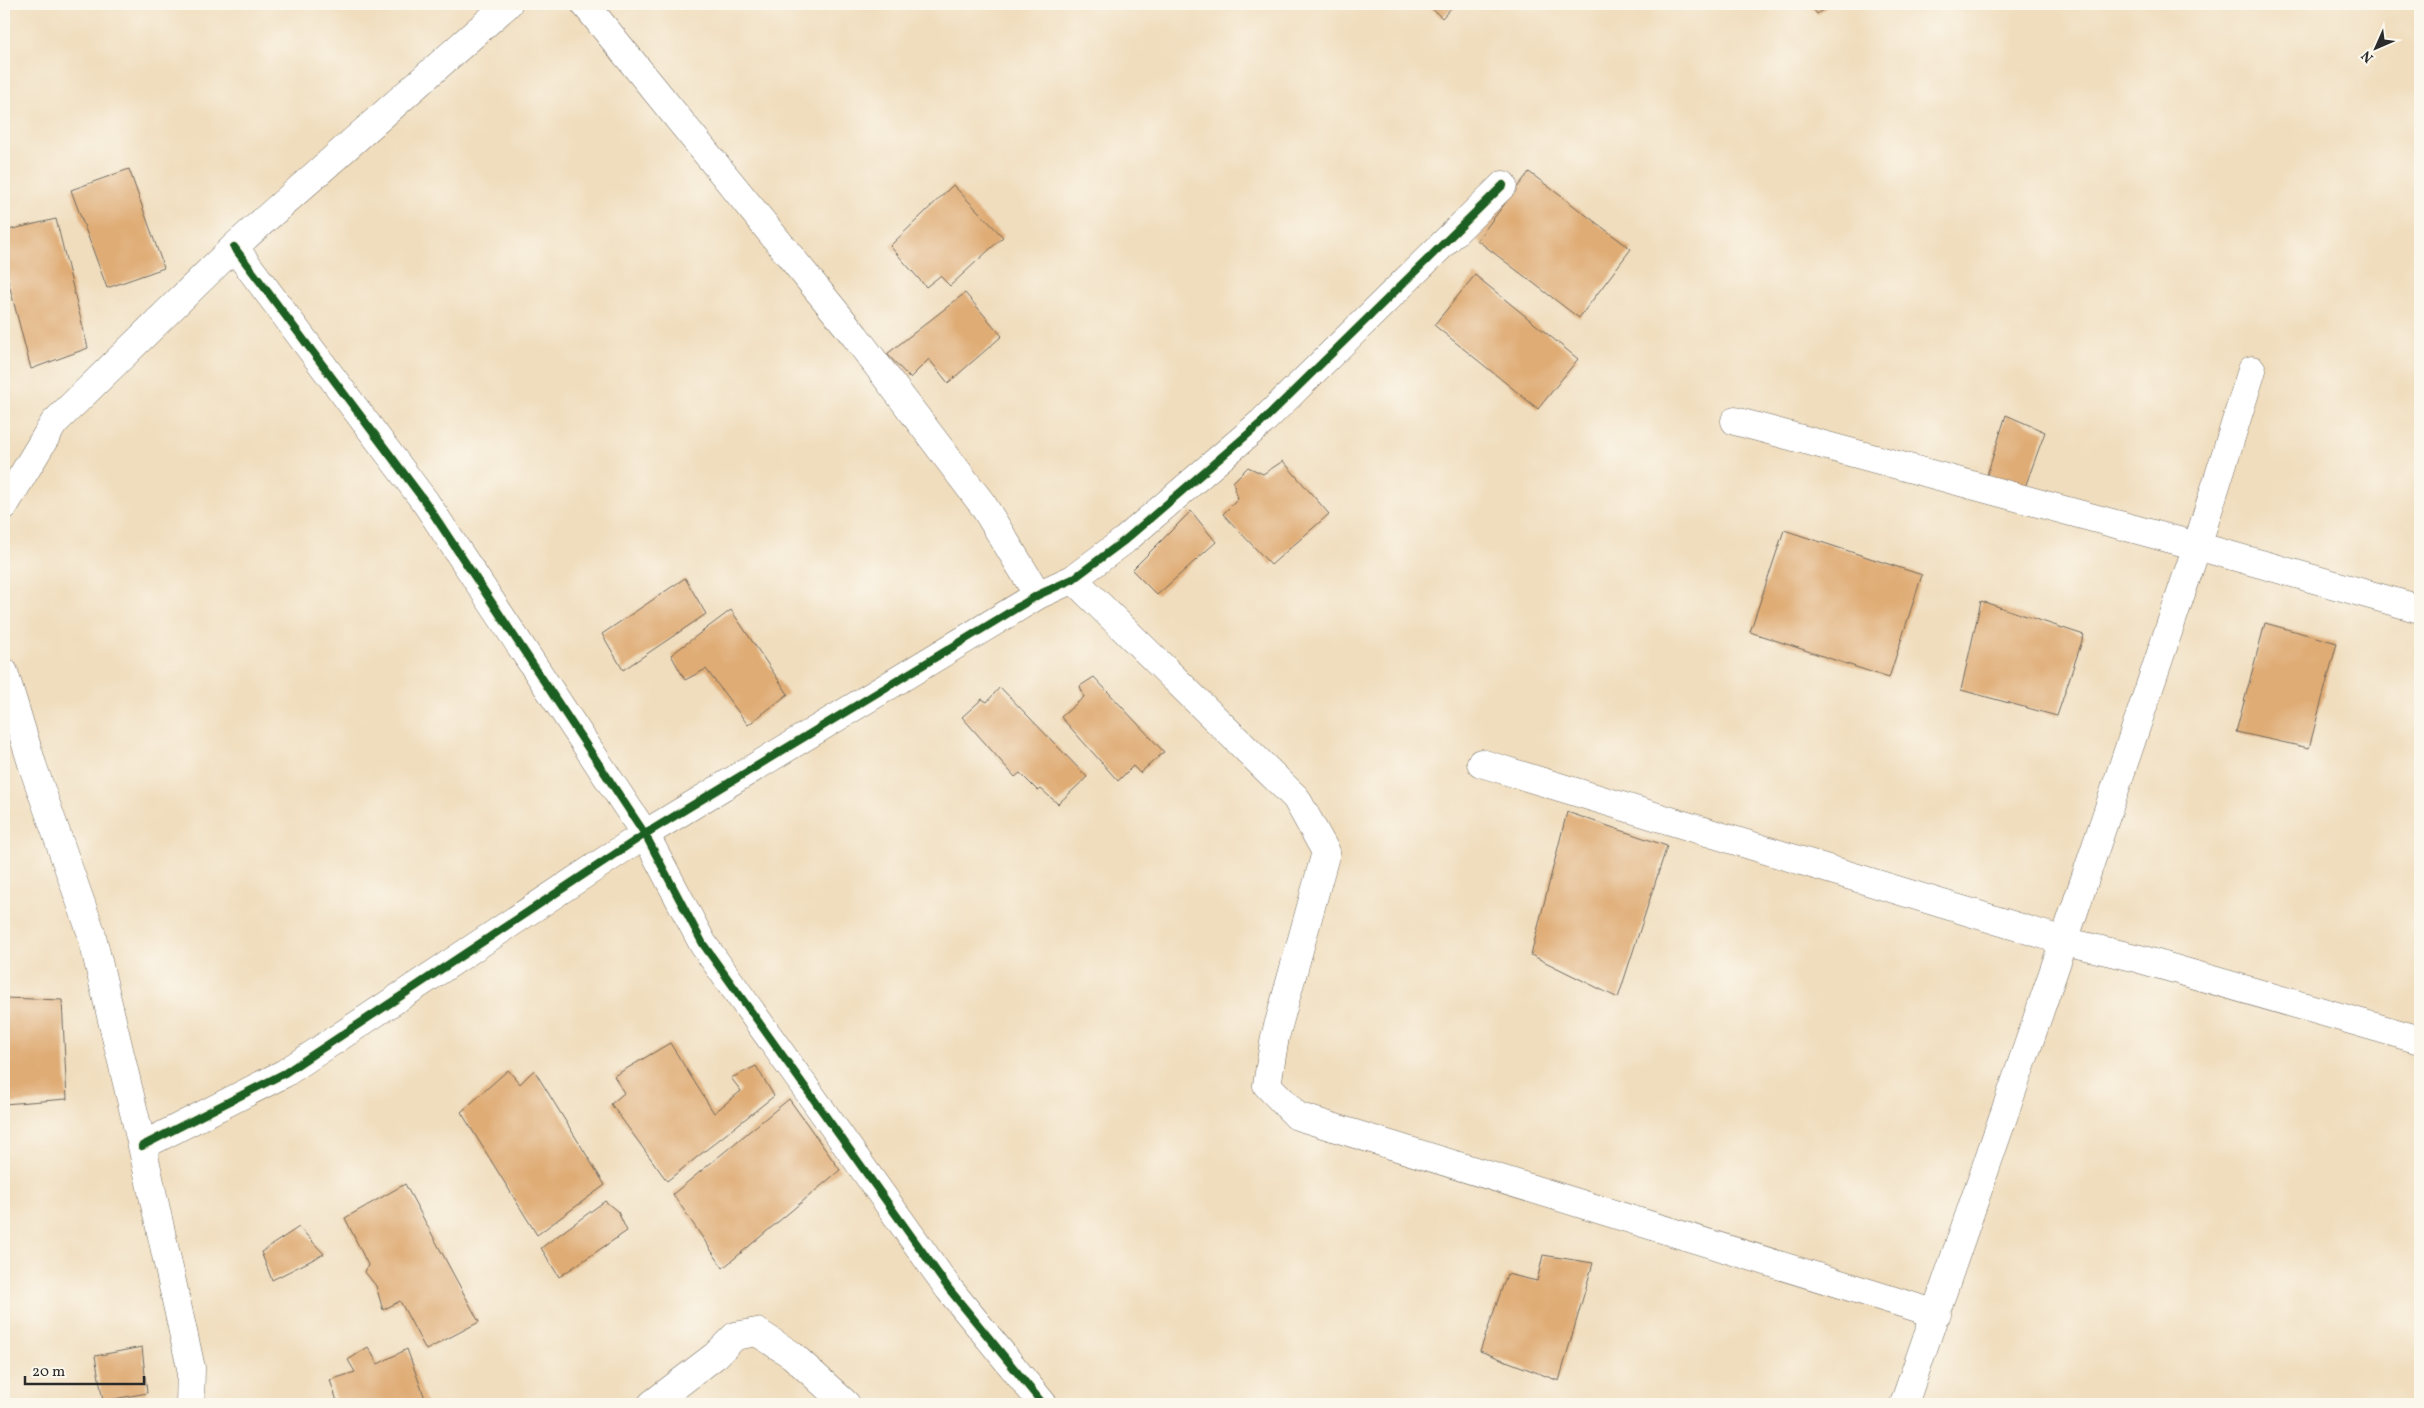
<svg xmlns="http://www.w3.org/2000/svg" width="2424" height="1408" font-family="Vollkorn,serif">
  <rect width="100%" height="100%" fill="#fbf7ec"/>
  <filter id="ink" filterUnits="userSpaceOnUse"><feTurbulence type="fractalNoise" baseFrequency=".02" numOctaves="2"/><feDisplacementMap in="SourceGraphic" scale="10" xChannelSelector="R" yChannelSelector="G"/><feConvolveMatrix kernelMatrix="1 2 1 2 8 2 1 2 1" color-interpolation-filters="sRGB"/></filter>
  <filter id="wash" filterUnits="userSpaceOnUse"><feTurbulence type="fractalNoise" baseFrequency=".0096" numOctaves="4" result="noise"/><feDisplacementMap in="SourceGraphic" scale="20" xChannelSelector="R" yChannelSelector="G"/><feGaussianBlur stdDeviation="1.12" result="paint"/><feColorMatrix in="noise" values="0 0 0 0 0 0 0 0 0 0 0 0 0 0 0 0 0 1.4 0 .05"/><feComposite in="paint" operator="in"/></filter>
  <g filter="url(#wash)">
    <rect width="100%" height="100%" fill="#f0ddbd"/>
    <g id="blocks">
      <path fill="#dfac74" d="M1427 4H1455L1442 18Z
        M1809 4H1831L1817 14Z
        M129 169 164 268 107 288 71 190Z
        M1529 172 1631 249 1579 318 1477 240Z
        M953 185 1003 237 950 286 940 276 926 287 890 246Z
        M56 219 88 348 31 369 4 265V231Z
        M1475 275 1578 359 1538 409 1434 325Z
        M965 293 1002 336 948 383 929 359 910 378 887 354Z
        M2006 415 2045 432 2024 490 1987 475Z
        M1283 461 1329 514 1271 565 1223 514 1238 499 1233 482 1248 467 1263 474Z
        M1191 511 1216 542 1157 595 1132 570Z
        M1784 530 1922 575 1889 678 1750 632Z
        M685 578 706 614 623 670 602 634Z
        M1981 601 2084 635 2057 716 1961 690Z
        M731 610 788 694 748 725 706 669 685 680 671 655Z
        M2265 623 2337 643 2309 748 2236 732Z
        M1094 677 1164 752 1140 773 1133 766 1118 781 1061 717 1084 697 1080 686Z
        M1000 687 1087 777 1058 804 1041 789 1038 791 1020 773 1015 777 962 717 982 699 987 702Z
        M1567 812 1667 846 1618 998 1531 955Z
        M4 998 62 1000 67 1099 4 1104Z
        M670 1043 714 1113 741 1091 731 1078 756 1066 774 1096 667 1181 611 1104 624 1093 614 1076Z
        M508 1070 520 1084 534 1070 605 1185 537 1235 461 1112Z
        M789 1099 840 1170 723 1268 673 1194Z
        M405 1184 479 1322 426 1350 400 1301 383 1310 376 1286 365 1272 368 1265 345 1218Z
        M605 1201 618 1212 627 1231 559 1277 541 1248Z
        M299 1227 324 1254 272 1280 261 1252Z
        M1543 1255 1593 1263 1559 1381 1480 1351 1507 1274 1537 1281Z
        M142 1347 147 1393 103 1401 95 1356Z
        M368 1347 378 1364 407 1349 427 1404H338L330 1380 355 1372 348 1360Z"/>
    </g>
  </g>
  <g filter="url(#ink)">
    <use href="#blocks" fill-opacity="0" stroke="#70695e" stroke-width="1"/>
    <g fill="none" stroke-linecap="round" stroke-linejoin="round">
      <g stroke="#70695e" stroke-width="29">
        <path id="minor" d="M585 4 855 336 983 505 1038 595
          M234 247 426 503 645 834 703 944 949 1289 1043 1404
          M1735 421 2197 546 2420 609
          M4 506 54 423 234 247 508 4
          M1073 579 1296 798 1326 852 1275 1037 1267 1085 1297 1116 1937 1314
          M4 672 33 767 91 932 142 1146 191 1368 190 1404
          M1481 763 2064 941 2140 959 2420 1040
          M142 1146 285 1073 645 834 1038 595 1073 579 1125 540 1262 422 1503 185
          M652 1404 716 1355 735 1336 757 1332 792 1355 846 1404
          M1904 1404 2064 941 2197 546 2252 370"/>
      </g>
      <use href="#minor" stroke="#fff" stroke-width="28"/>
      <g stroke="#fbf7ec" stroke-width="11">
        <path id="cycleway" d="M234 247 426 503 645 834 703 944 949 1289 1043 1404
          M142 1146 285 1073 645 834 1038 595 1073 579 1125 540 1262 422 1503 185"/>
      </g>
      <use href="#cycleway" stroke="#1b5e20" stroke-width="8"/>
    </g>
  </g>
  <rect width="2424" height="1408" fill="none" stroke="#fbf7ec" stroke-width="20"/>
  <g transform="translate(2376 48) rotate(225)" stroke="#fbf7ec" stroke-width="4" paint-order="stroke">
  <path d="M0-4L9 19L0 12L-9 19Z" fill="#2b2b2b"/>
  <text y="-8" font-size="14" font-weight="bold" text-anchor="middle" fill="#2b2b2b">N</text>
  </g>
  <path d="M25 1376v8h119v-8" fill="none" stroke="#2b2b2b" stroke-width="2.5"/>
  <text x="32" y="1376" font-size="15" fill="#2b2b2b" stroke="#fbf7ec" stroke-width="4" paint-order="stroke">20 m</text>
</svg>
